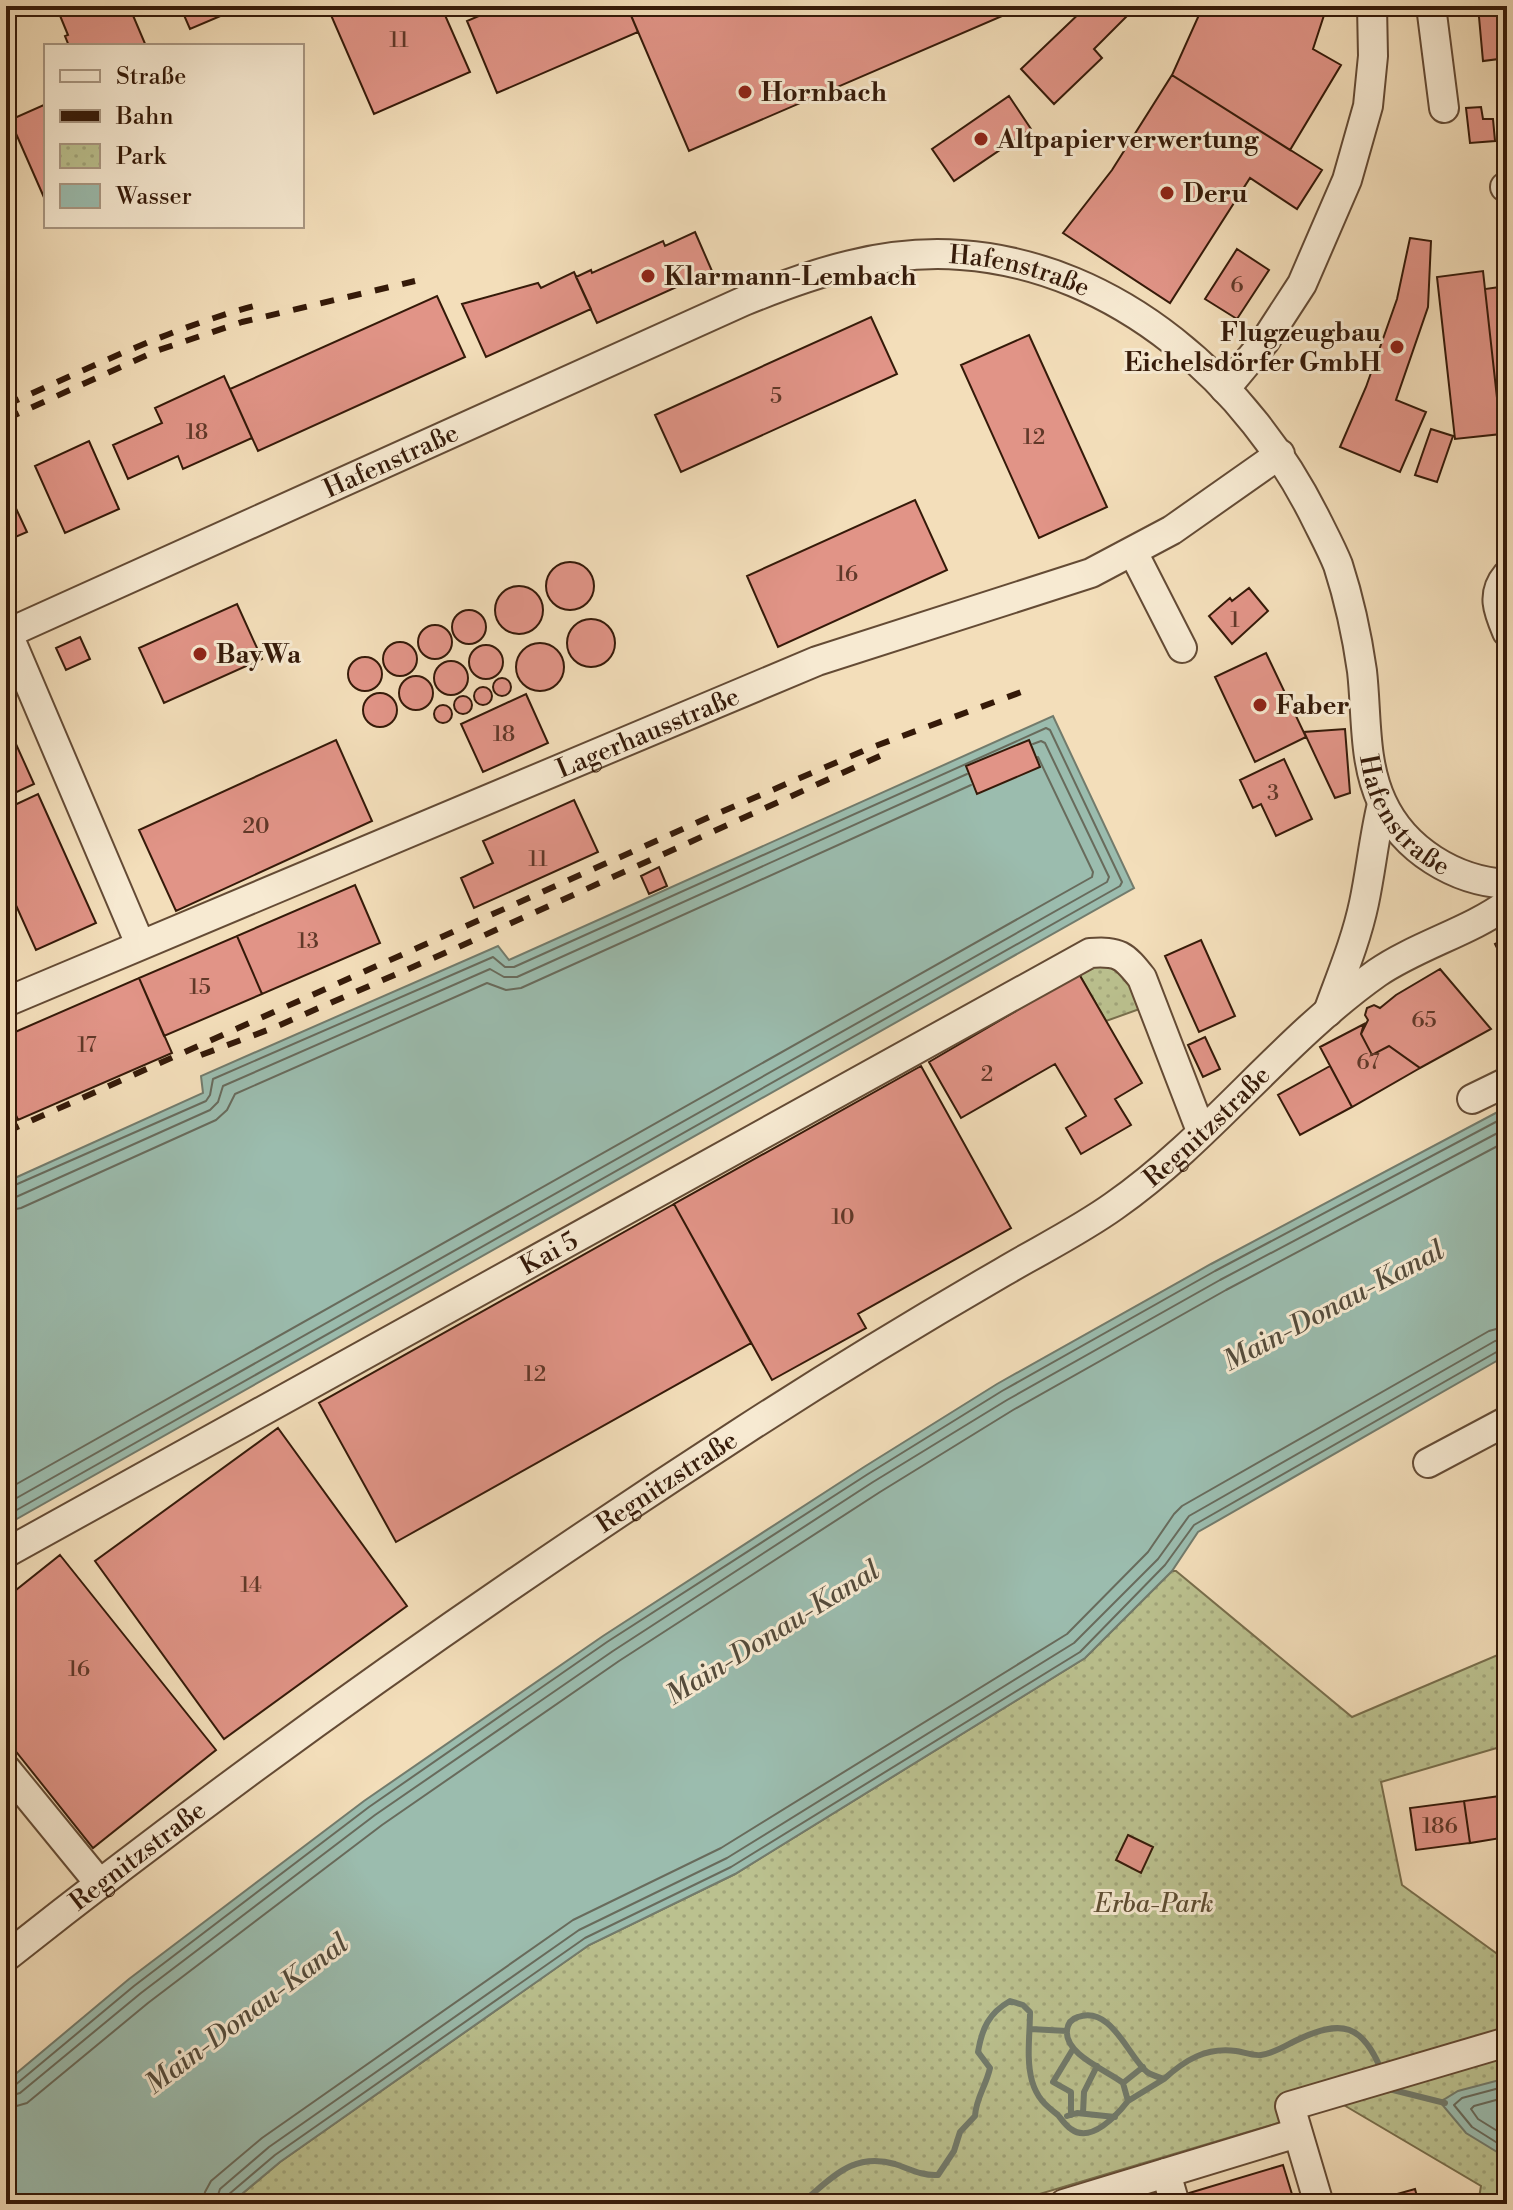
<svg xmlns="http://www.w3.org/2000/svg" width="1513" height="2210" font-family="'Libre Bodoni',serif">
  <defs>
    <pattern id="park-dots" width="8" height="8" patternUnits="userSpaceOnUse" patternTransform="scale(2)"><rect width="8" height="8" fill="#bbc18f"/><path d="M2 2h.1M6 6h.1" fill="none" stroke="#a1a57a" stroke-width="1.8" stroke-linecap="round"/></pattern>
  </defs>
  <rect width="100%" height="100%" fill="#f3deba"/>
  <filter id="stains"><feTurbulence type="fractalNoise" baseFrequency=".0025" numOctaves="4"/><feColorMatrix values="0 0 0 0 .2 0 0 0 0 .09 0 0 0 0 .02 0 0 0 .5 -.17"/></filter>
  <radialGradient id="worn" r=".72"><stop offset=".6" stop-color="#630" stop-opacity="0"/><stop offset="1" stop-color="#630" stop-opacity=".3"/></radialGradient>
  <path fill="url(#park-dots)" stroke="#786e4c" stroke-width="2" d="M1089 962 1122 966 1148 1006 1106 1021 1079 974Z
    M1172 1571H1176L1352 1717 1507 1651V1745L1381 1782 1402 1885 1507 1961V2204H1478L1481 2186 1342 2104 1006 2204H230L280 2162 589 1945 735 1874 1085 1658Z"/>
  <path fill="#9bbcae" stroke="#727b6c" stroke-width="2" d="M1053 716 1134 888 6 1525V1182L203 1093 201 1076 498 946 509 960Z
    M1507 1107V1355L1198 1532 1172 1571 1085 1658 735 1874 589 1945 280 2162 230 2204H6V2082L129 1979 364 1801 603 1636 864 1467 997 1384 1211 1264Z
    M1507 2078V2158L1466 2133 1440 2102 1458 2091Z"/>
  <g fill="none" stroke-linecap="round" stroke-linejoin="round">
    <path stroke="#686b5c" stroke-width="2" d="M6 1189 206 1101 210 1095 213 1079 493 957 505 967H514L1046 728 1050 730 1122 882 1120 886 6 1516
      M6 1199 16 1197 210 1110 218 1102 223 1086 490 969 504 977H517L967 774
      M6 1211 21 1208 216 1120 227 1110 235 1094 487 983 506 990 521 988 971 785
      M6 1490 1092 877 1093 872 1038 757
      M6 1504 1107 882 1109 877 1045 743 1041 741 1033 744
      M1507 2086 1462 2098 1454 2105 1472 2127 1507 2149
      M6 2087 14 2086 134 1986 369 1807 607 1642 868 1474 1002 1391 1215 1271 1507 1116
      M6 2097 20 2093 141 1993 375 1815 613 1651 873 1482 1007 1400 1220 1280 1507 1128
      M1507 2097 1474 2106 1471 2109 1478 2119 1507 2137
      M6 2109 27 2103 148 2003 382 1825 619 1661 880 1492 1013 1410 1226 1290 1507 1141
      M203 2204 205 2192 211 2181 262 2138 573 1920 721 1848 1067 1634 1148 1552 1174 1514 1182 1506 1489 1331 1507 1326
      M215 2204 220 2189 269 2147 579 1930 727 1858 1074 1643 1158 1559 1189 1516 1495 1341 1507 1339
      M225 2204 228 2195 275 2155 585 1938 731 1867 1080 1652 1165 1565 1194 1525 1500 1350 1507 1349"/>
    <path stroke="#727b6c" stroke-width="6" d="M1030 2029 1067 2031
      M1123 2083 1143 2067
      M1388 2086 1389 2089 1445 2103
      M1128 2101 1164 2079
      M1083 2113 1084 2092 1097 2066
      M1071 2115V2092L1053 2082 1073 2049
      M1067 2116 1077 2113 1115 2117
      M662 2204 693 2202 699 2204
      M800 2204C830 2181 851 2151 895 2164 910 2169 922 2176 938 2175L954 2151 960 2132 975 2116C976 2098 986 2086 990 2068L978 2052C982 2028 989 2013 1010 2001L1023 2005 1030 2012C1030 2035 1026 2059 1032 2081 1037 2098 1045 2105 1058 2115 1062 2120 1066 2126 1071 2129 1091 2144 1117 2115 1128 2101L1123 2083C1106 2070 1064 2054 1067 2030 1068 2023 1071 2019 1078 2017 1111 2005 1128 2056 1147 2072 1151 2075 1158 2077 1164 2079 1185 2060 1206 2047 1236 2051 1243 2052 1253 2056 1261 2055 1272 2054 1285 2046 1295 2041 1342 2018 1363 2024 1382 2072"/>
  </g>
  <path fill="#e19487" stroke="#351a09" stroke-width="2" d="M56 6H129L146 46H69L65 36 68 35Z
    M180 6H244L190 29Z
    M327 6H441L470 72 374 114Z
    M502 6H627L638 32 497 93 467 21Z
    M627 6H1022L1023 7 689 151Z
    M1087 6H1137L1094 49 1102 58 1054 104 1021 69Z
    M1203 6H1327L1313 49 1341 65 1290 150 1172 75Z
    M1478 6H1507L1506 58 1483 61Z
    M1172 75 1322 170 1297 209 1250 178 1170 303 1063 233 1112 170Z
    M1009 96 1031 129 954 181 932 149Z
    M46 104V202L10 120Z
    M1481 107 1483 119H1493L1495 141 1470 143 1466 108Z
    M695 232 712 271 597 323 576 277 591 270 592 273 663 241 665 246Z
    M1410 238 1431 241 1428 307 1396 400 1426 412 1400 472 1340 447 1366 387 1397 299Z
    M1237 249 1269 270 1237 319 1205 299Z
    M1483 271 1501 434 1455 439 1437 277Z
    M574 272 591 309 486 357 462 304 538 283 541 288Z
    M1507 286V433L1501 434 1485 289Z
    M437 296 465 357 258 451 230 389Z
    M871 317 897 374 681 472 655 415Z
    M1029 335 1107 507 1039 538 961 365Z
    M224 376 252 438 183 469 178 456 128 479 113 445 162 423 155 408Z
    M1431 429 1453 436 1437 482 1415 475Z
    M89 441 119 509 65 533 35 466Z
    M6 487 27 532 6 541Z
    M915 500 947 570 778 647 747 576Z
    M546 586a24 24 0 1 1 48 0a24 24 0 1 1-48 0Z
    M495 610a24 24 0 1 1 48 0a24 24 0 1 1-48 0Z
    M1249 588 1268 611 1232 644 1209 616 1230 598 1232 601Z
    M237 604 262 659 164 703 139 648Z
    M452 627a17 17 0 1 1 34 0a17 17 0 1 1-34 0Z
    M567 643a24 24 0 1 1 48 0a24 24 0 1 1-48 0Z
    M418 642a17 17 0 1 1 34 0a17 17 0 1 1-34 0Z
    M80 637 90 659 66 670 56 648Z
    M383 659a17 17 0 1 1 34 0a17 17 0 1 1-34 0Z
    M516 667a24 24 0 1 1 48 0a24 24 0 1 1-48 0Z
    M469 662a17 17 0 1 1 34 0a17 17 0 1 1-34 0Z
    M1266 653 1306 737 1255 762 1215 677Z
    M348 674a17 17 0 1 1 34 0a17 17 0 1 1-34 0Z
    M434 678a17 17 0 1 1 34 0a17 17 0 1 1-34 0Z
    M399 693a17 17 0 1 1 34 0a17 17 0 1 1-34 0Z
    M493 687a9 9 0 1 1 18 0a9 9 0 1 1-18 0Z
    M474 696a9 9 0 1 1 18 0a9 9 0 1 1-18 0Z
    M363 710a17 17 0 1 1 34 0a17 17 0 1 1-34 0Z
    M526 694 548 743 483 772 461 724Z
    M454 705a9 9 0 1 1 18 0a9 9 0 1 1-18 0Z
    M434 714a9 9 0 1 1 18 0a9 9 0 1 1-18 0Z
    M6 722 34 784 6 797Z
    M1345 729 1350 793 1335 798 1304 732Z
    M336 740 372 821 176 911 139 830Z
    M1029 740 1040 767 977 794 966 766Z
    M1284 759 1312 819 1276 836 1261 804 1253 808 1240 780Z
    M38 794 96 923 36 950 6 883V809Z
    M574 800 598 852 474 908 461 878 493 863 483 841Z
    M659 867 667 886 649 894 641 876Z
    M355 885 380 943 262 994 237 936Z
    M237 936 262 994 164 1036 139 978Z
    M1507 938V948L1499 952 1495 944Z
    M1201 940 1235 1016 1199 1032 1165 956Z
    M1440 969 1491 1029 1420 1068 1389 1046 1372 1055 1361 1034 1368 1020 1365 1015 1367 1008 1374 1005 1380 1008 1396 995Z
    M1079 974 1142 1083 1115 1099 1131 1125 1081 1154 1066 1128 1086 1116 1055 1064 961 1118 929 1062Z
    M139 978 172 1053 18 1120 6 1092V1036Z
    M1364 1024 1361 1034 1372 1055 1389 1046 1420 1068 1352 1107 1320 1047Z
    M1205 1037 1220 1069 1203 1077 1188 1045Z
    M921 1066 1011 1228 858 1314 866 1328 772 1380 674 1204Z
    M1330 1066 1352 1107 1300 1135 1278 1095Z
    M674 1204 751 1343 396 1542 319 1403Z
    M278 1428 407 1606 224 1739 95 1561Z
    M60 1555 216 1750 93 1848 6 1739V1598Z
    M1507 1795V1837L1470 1843 1464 1801Z
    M1464 1801 1470 1843 1416 1850 1410 1808Z
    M1128 1835 1153 1847 1141 1873 1116 1860Z
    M1507 1897V1928L1499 1899Z
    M1283 2165 1295 2204H1189L1186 2194Z
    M1415 2189 1419 2204H1361L1383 2198Z"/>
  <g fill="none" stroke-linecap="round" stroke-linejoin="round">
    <g stroke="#644b35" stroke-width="32">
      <g id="minor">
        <path d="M1431 6 1444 108"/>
        <path d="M1505 187H1507"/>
        <path d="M1225 389 1265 341 1302 284 1347 180 1368 106 1373 56 1372 6"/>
        <path d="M1133 552 1182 648"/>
        <path d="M1507 575C1491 594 1498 611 1507 632"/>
        <path id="s1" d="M6 634 744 301C813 273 884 249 961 255 1118 266 1250 384 1317 521 1324 535 1332 550 1338 565 1349 599 1357 636 1362 671 1367 715 1363 761 1382 802 1404 850 1455 881 1507 884"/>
        <path d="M8 634 140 944"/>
        <path id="s2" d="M6 1002 817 661 1091 573 1172 530 1280 454"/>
        <path d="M1328 1012C1341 976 1356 941 1364 903 1371 870 1374 837 1382 804"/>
        <path d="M1472 1099 1507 1082"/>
        <path d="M1428 1463 1507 1421"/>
        <path id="s3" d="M6 1553 1090 953C1119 951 1124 955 1142 978L1201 1131"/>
        <path d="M6 1769 100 1884"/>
        <path id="s4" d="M6 1957C243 1769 490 1595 743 1431 828 1376 915 1323 1003 1272 1040 1250 1079 1231 1114 1206 1210 1139 1281 1041 1377 973 1416 946 1471 931 1507 904"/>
        <path d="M1166 2173 1175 2204"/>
        <path d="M1064 2204 1297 2133"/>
        <path d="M1319 2204 1290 2106 1507 2042"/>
      </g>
    </g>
    <use href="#minor" stroke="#f7ead2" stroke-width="28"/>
    <path stroke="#351a09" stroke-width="6" stroke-dasharray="14 14" stroke-linecap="butt" d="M6 405C89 368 170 328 258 305
      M6 419 156 351 242 322 415 281
      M201 1055 273 1028 454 949 882 755
      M6 1132 714 815 870 748 1032 688"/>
  </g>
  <g fill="#8f2418" stroke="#f7ead2" stroke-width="3">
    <circle cx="745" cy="92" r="8"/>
    <circle cx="981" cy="139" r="8"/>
    <circle cx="1167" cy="193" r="8"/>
    <circle cx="648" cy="276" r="8"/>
    <circle cx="1397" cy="347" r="8"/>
    <circle cx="200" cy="654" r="8"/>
    <circle cx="1260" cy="705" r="8"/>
  </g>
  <g text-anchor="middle" stroke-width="6" stroke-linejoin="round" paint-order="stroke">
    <g font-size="22" fill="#603828">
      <text x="399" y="47">11</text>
      <text x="1237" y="292">6</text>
      <text x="776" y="403">5</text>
      <text x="197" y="439">18</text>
      <text x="1034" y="444">12</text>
      <text x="847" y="581">16</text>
      <text x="1235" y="627">1</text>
      <text x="504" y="741">18</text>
      <text x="1273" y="800">3</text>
      <text x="256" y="833">20</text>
      <text x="538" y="866">11</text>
      <text x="308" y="948">13</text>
      <text x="200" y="994">15</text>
      <text x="1424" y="1027">65</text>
      <text x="87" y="1052">17</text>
      <text x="1368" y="1069">67</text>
      <text x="987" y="1081">2</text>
      <text x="843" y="1224">10</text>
      <text x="535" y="1381">12</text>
      <text x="251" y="1592">14</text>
      <text x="79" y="1676">16</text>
      <text x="1440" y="1833">186</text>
    </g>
    <g font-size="26" font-weight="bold" fill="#351a09" stroke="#f7ead2" text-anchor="start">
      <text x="761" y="101">Hornbach</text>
      <text x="997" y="148">Altpapierverwertung</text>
      <text x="1183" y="202">Deru</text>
      <text x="664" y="285">Klarmann-Lembach</text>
      <text x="1381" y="341" text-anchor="end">Flugzeugbau<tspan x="1381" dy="30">Eichelsdörfer GmbH</tspan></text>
      <text x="216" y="663">BayWa</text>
      <text x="1276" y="714">Faber</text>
    </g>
    <g font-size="26" fill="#351a09" stroke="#f7ead2">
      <text dy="9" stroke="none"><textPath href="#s1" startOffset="1094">Hafenstraße</textPath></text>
      <text dy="9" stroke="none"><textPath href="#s1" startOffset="422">Hafenstraße</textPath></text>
      <text dy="9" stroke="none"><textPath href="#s2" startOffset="696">Lagerhausstraße</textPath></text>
      <text dy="9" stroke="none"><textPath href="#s1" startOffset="1812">Hafenstraße</textPath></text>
      <text dy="9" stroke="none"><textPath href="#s4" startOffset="1462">Regnitzstraße</textPath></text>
      <text dy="9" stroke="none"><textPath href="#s3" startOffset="620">Kai 5</textPath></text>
      <text dy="9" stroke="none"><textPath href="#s4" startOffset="814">Regnitzstraße</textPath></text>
      <text dy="9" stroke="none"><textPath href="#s4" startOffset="166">Regnitzstraße</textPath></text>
    </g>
    <g font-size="26" font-style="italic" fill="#5d4c31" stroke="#f7ead2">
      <text x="1154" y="1912">Erba-Park</text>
    </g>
    <g font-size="28" font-style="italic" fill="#544b3b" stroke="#f7ead2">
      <text transform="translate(1333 1305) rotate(-28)" y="10">Main-Donau-Kanal</text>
      <text transform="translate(772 1632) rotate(-32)" y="10">Main-Donau-Kanal</text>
      <text transform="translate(246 2013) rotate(-37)" y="10">Main-Donau-Kanal</text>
    </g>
  </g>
  <rect width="1513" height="2210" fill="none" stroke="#f3deba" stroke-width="32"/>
  <rect x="8" y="8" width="1497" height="2194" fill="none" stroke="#351a09" stroke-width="4"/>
  <rect x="16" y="16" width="1481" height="2178" fill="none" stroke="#351a09" stroke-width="2"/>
  <rect x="44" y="44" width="260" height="184" fill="#f7ead2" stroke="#a99782" stroke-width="2"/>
  <rect x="60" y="70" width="40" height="12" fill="#f7ead2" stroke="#a99782" stroke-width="2"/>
  <text x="116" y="84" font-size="24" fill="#351a09">Straße</text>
  <rect x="60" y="110" width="40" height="12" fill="#351a09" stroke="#a99782" stroke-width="2"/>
  <text x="116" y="124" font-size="24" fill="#351a09">Bahn</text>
  <rect x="60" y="144" width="40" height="24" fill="url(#park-dots)" stroke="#a99782" stroke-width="2"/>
  <text x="116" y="164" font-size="24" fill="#351a09">Park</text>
  <rect x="60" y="184" width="40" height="24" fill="#9bbcae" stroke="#a99782" stroke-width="2"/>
  <text x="116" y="204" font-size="24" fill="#351a09">Wasser</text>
  <rect width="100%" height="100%" filter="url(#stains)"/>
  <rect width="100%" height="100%" fill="url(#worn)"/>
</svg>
